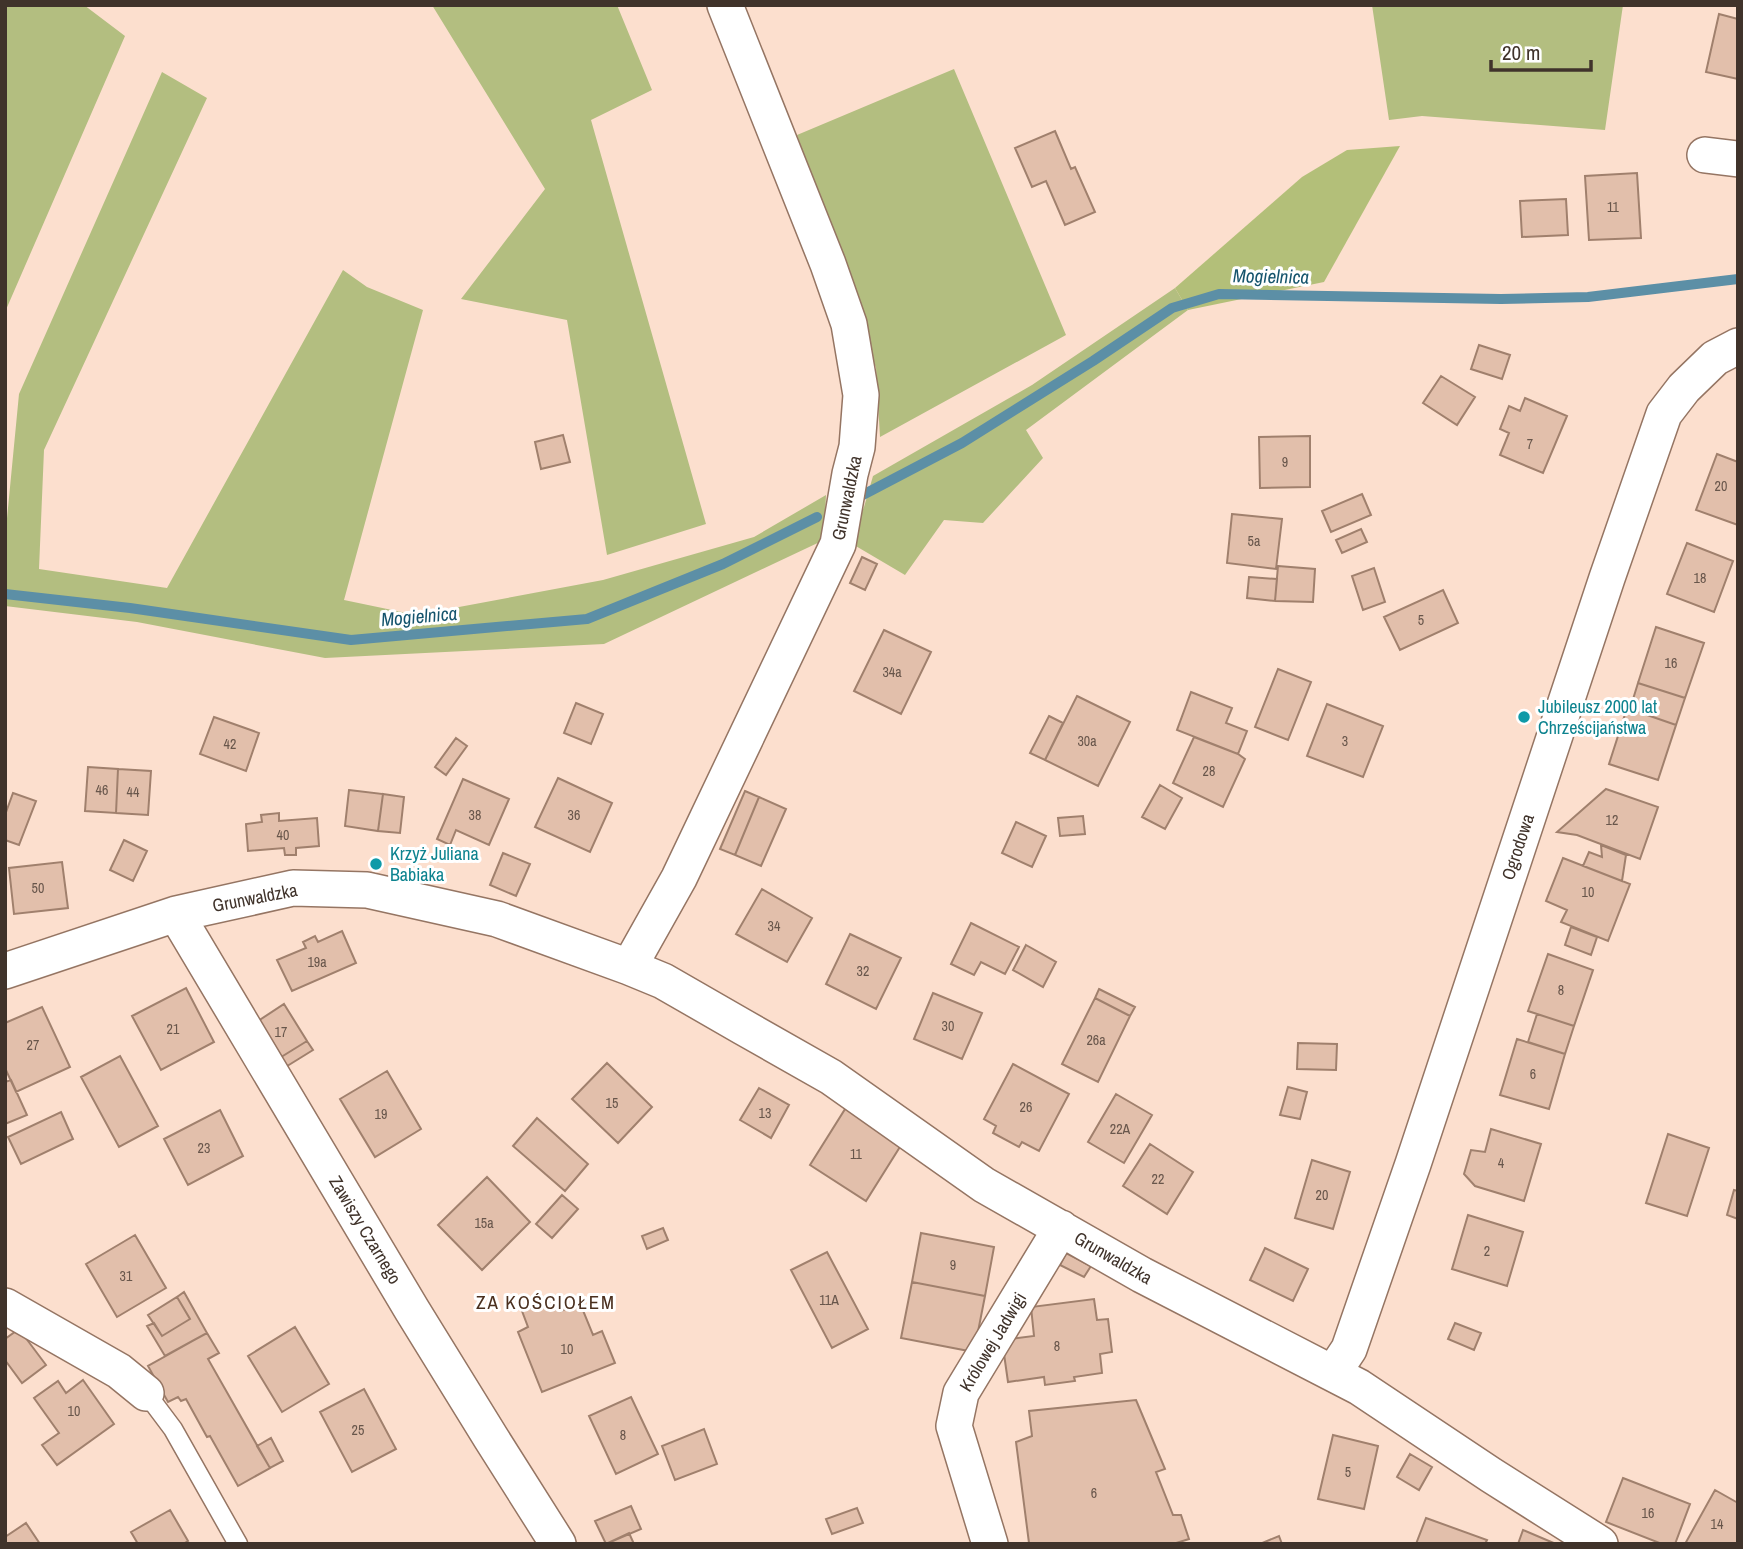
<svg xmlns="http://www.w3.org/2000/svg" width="1743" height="1549" font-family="'Archivo Narrow',sans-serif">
  <rect width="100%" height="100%" fill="#fcdfce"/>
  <path fill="#b3be80" d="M5 5H84L125 36 5 312Z
    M432 5H617L652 90 591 120 706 524 607 555 567 320 461 299 545 189Z
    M1372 5H1623L1605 130 1422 116 1389 120Z
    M954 69 1066 335 880 437 876 368 797 135Z
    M162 72 207 98 44 450 39 569 167 588 343 270 367 287 423 310 344 600 416 615 603 580 754 537 826 495 824 540 604 644 325 658 137 622 5 606V539L19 394Z
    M1175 288 1188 310 1026 430 1043 458 983 523 944 520 905 575 849 542 864 507 873 476 1032 385Z"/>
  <path fill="#b3bf79" d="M1400 146 1324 282 1188 310 1175 288 1302 177 1347 150Z"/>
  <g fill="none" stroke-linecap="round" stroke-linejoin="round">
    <path stroke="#5c8fa6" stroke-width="10" d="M857 498 962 443 1093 361 1172 308 1219 294 1501 299 1588 297 1738 279
      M5 594 130 608 351 640 587 619 723 564 817 517"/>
  </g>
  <path fill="#e2bfab" stroke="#a0806d" stroke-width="2" d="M1719 14 1738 19V79L1706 72Z
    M1055 131 1071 169 1075 167 1095 212 1065 225 1046 181 1032 187 1015 148Z
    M1637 173 1641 238 1589 240 1585 176Z
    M1566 199 1568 235 1522 237 1520 201Z
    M1479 345 1510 355 1502 379 1471 369Z
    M1441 376 1475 397 1457 425 1423 403Z
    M1525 398 1567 416 1543 473 1500 455 1509 433 1500 429 1509 406 1520 411Z
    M563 435 570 462 541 469 535 442Z
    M1310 436V487L1260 488 1259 437Z
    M1717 454 1738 462V525L1696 510Z
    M1362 494 1371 515 1331 532 1322 511Z
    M1232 514 1282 519 1276 569 1227 563Z
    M1361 529 1367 542 1342 553 1336 540Z
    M1687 543 1733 561 1714 612 1667 594Z
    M862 557 877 564 865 590 850 583Z
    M1278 566 1315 569 1313 602 1275 601Z
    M1374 568 1385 602 1363 610 1352 576Z
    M1249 577 1277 579 1275 601 1247 598Z
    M1443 590 1458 623 1400 650 1384 617Z
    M1656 627 1704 643 1685 698 1638 683Z
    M884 630 931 652 901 714 854 691Z
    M1278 669 1311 682 1288 740 1255 727Z
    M1638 683 1685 698 1676 725 1630 709Z
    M1191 692 1232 708 1226 723 1247 731 1238 754 1177 730Z
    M1077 696 1130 722 1098 786 1045 760Z
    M576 703 603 714 591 744 564 733Z
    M1327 704 1383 726 1363 777 1307 756Z
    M1627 708 1676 725 1658 780 1609 764Z
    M1049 716 1063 723 1045 760 1030 753Z
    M214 717 259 733 246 771 200 754Z
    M1194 737 1238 754 1245 759 1223 807 1173 783Z
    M456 738 467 746 446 775 435 767Z
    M88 767 118 769 116 813 85 811Z
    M118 769 151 771 148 815 116 813Z
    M558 778 612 803 590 852 535 827Z
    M463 779 509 799 489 845 456 830 450 845 437 839Z
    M1160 785 1182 798 1165 829 1142 817Z
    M1606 789 1658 807 1640 859 1577 835 1557 832Z
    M349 790 383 794 378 831 345 826Z
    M745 791 759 797 735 855 720 849Z
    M13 793 36 801 19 845 5 840V815Z
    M383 794 404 797 400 833 378 831Z
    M759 797 786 809 761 866 735 855Z
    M279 813V821L317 818 319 846 296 848V855H285L284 848 248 851 246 824 262 822 261 815Z
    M1083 816 1085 834 1060 836 1058 818Z
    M1016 822 1046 836 1032 867 1002 853Z
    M124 840 147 851 133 881 110 870Z
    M1601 845 1626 855 1622 881 1583 866 1589 852 1602 857Z
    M503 853 530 864 516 896 490 885Z
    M1563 858 1630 884 1608 941 1561 922 1567 910 1546 901Z
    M62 862 68 908 14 914 9 868Z
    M762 889 812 918 787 962 736 934Z
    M971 923 1019 947 1005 974 981 962 974 975 951 964Z
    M1571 927 1597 937 1591 955 1565 945Z
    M342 931 356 963 292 991 277 960 306 948 303 942 315 936 318 942Z
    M850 934 901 958 876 1009 826 984Z
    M1026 945 1056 962 1043 987 1013 970Z
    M1548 954 1593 970 1574 1026 1528 1011Z
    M186 988 214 1042 161 1070 132 1016Z
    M1099 989 1135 1007 1130 1016 1095 998Z
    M933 993 982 1013 962 1059 914 1039Z
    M1095 998 1130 1016 1098 1082 1062 1064Z
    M284 1004 307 1041 278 1059 255 1023Z
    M42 1007 70 1067 16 1092 5 1068V1023Z
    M1537 1014 1574 1026 1565 1054 1528 1042Z
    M1517 1039 1565 1054 1549 1109 1500 1095Z
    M307 1041 313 1050 284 1068 278 1059Z
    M1298 1043 1337 1044 1336 1070 1297 1069Z
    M120 1056 158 1126 119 1147 81 1077Z
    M607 1063 652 1107 618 1143 572 1099Z
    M1013 1064 1069 1094 1039 1151 1022 1142 1019 1147 993 1133 996 1126 984 1119Z
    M387 1071 421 1129 375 1157 340 1099Z
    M11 1080 27 1115 5 1124V1082Z
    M1288 1087 1307 1092 1300 1119 1280 1115Z
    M759 1088 789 1105 771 1138 740 1120Z
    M1116 1094 1152 1115 1124 1163 1088 1142Z
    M847 1106 903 1142 866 1201 810 1165Z
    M220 1110 243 1156 188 1185 164 1139Z
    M61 1112 73 1139 21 1164 8 1137Z
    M537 1118 588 1164 565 1191 513 1146Z
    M1491 1129 1541 1144 1524 1201 1475 1186 1464 1174 1471 1150 1485 1152Z
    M1668 1134 1709 1148 1687 1216 1646 1203Z
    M1150 1144 1193 1172 1167 1214 1123 1186Z
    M1312 1160 1350 1172 1333 1229 1295 1218Z
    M487 1177 530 1222 482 1270 438 1225Z
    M1734 1190 1738 1191V1219L1727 1215Z
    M562 1195 578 1209 552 1238 536 1224Z
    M1468 1215 1523 1232 1507 1286 1452 1269Z
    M663 1228 668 1240 647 1249 642 1236Z
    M921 1233 994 1247 985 1296 912 1282Z
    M135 1235 166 1288 117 1317 86 1264Z
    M1265 1248 1308 1269 1293 1301 1250 1280Z
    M827 1252 868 1329 832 1348 791 1270Z
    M1066 1253 1091 1266 1084 1277 1060 1265Z
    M912 1282 985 1296 974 1352 901 1338Z
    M184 1292 207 1333 165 1356 147 1326 154 1323 162 1336 190 1319 177 1297Z
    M177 1297 190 1319 162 1336 148 1315Z
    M555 1297 561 1311 580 1303 593 1335 602 1331 615 1363 542 1392 518 1332 528 1327 522 1311Z
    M1094 1299 1097 1320 1108 1319 1112 1352 1100 1354 1102 1373 1074 1377 1075 1381 1045 1385 1044 1377 1008 1382 1002 1340 1034 1336 1031 1307Z
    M1455 1323 1481 1333 1474 1350 1448 1339Z
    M295 1327 329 1384 282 1412 248 1356Z
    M19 1329 46 1365 22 1383 5 1360V1339Z
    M207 1333 219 1353 208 1359 270 1468 238 1486 210 1436 207 1437 186 1399 181 1401 178 1397 168 1402 148 1366Z
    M83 1380 114 1424 57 1465 42 1445 59 1433 34 1398 58 1381 66 1393Z
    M364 1389 396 1449 352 1472 320 1412Z
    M631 1397 658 1454 616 1474 589 1416Z
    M1136 1400 1165 1469 1156 1472 1173 1515H1181L1189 1539 1173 1544 1029 1543 1016 1442 1032 1436 1029 1411Z
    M704 1429 717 1464 675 1480 662 1446Z
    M1333 1435 1378 1446 1364 1509 1318 1499Z
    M271 1438 283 1461 270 1468 257 1446Z
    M1410 1454 1432 1467 1419 1490 1397 1477Z
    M1623 1478 1690 1504 1675 1544H1662L1606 1522Z
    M1715 1490 1738 1503V1544H1685Z
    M631 1506 641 1529 606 1544 595 1521Z
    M857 1508 863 1523 832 1534 826 1519Z
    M170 1510 188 1541 183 1544H138L131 1532Z
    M1426 1518 1487 1540 1485 1544H1416Z
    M26 1523 40 1544H5V1537Z
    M1523 1530 1556 1544H1518Z
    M629 1533 634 1544H606Z
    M1279 1536 1282 1544H1260Z"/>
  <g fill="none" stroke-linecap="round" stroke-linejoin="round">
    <g stroke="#957563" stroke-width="21">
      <path id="service" d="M146 1393 173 1429 238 1544"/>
    </g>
    <g stroke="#957563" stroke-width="38">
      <path id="minor" d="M1705 155 1738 159
        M176 914 412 1310 491 1438 558 1544
        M629 967 679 878 838 544 850 474 857 447 861 395 849 324 828 264 725 5
        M5 971 176 914 293 888 367 890 497 919 629 967 663 981 743 1027 831 1077 984 1185 1142 1275 1359 1387 1491 1475 1600 1544
        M5 1306 119 1371 146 1393
        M1333 1373 1349 1349 1413 1164 1607 578 1664 414 1684 388 1715 358 1738 346
        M990 1544 954 1426 961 1393 1061 1228"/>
    </g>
    <use href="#service" stroke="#fff" stroke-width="18"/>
    <use href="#minor" stroke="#fff" stroke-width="35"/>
  </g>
  <g fill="#0f9aa8" stroke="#fff" stroke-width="2.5">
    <circle cx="1524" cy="717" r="7"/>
    <circle cx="376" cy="864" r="7"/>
  </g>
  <g text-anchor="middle" stroke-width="6" stroke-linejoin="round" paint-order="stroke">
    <g font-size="14" fill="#68564b">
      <text x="1613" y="212">11</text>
      <text x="1530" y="449">7</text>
      <text x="1285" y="467">9</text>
      <text x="1721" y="491">20</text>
      <text x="1254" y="546">5a</text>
      <text x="1700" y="583">18</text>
      <text x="1421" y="625">5</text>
      <text x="1671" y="668">16</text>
      <text x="892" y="677">34a</text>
      <text x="1087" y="746">30a</text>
      <text x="1345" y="746">3</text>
      <text x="230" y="749">42</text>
      <text x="1209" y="776">28</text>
      <text x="102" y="795">46</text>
      <text x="133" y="797">44</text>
      <text x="475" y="820">38</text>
      <text x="574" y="820">36</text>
      <text x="1612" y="825">12</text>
      <text x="283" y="840">40</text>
      <text x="38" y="893">50</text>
      <text x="1588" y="897">10</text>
      <text x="774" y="931">34</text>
      <text x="317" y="967">19a</text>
      <text x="863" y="976">32</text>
      <text x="1561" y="995">8</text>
      <text x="948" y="1031">30</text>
      <text x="173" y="1034">21</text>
      <text x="281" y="1037">17</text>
      <text x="1096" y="1045">26a</text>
      <text x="33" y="1050">27</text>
      <text x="1533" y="1079">6</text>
      <text x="612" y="1108">15</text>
      <text x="1026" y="1112">26</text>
      <text x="765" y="1118">13</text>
      <text x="381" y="1119">19</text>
      <text x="1120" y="1134">22A</text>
      <text x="204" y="1153">23</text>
      <text x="856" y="1159">11</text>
      <text x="1501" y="1168">4</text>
      <text x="1158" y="1184">22</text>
      <text x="1322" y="1200">20</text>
      <text x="484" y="1228">15a</text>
      <text x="1487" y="1256">2</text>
      <text x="953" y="1270">9</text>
      <text x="126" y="1281">31</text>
      <text x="829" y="1305">11A</text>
      <text x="1057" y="1351">8</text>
      <text x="567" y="1354">10</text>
      <text x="74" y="1416">10</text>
      <text x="358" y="1435">25</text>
      <text x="623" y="1440">8</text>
      <text x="1348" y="1477">5</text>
      <text x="1094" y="1498">6</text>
      <text x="1648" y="1518">16</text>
      <text x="1717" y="1529">14</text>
    </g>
    <g font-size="18" fill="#40332b" stroke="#fff">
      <text transform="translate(847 498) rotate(-78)" y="6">Grunwaldzka</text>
      <text transform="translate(1518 847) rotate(-72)" y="6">Ogrodowa</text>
      <text transform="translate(255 898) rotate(-11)" y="6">Grunwaldzka</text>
      <text transform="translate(365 1230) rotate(59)" y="6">Zawiszy Czarnego</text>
      <text transform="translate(1113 1258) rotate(30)" y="6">Grunwaldzka</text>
      <text transform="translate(993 1342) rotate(-59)" y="6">Królowej Jadwigi</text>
    </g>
    <g font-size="18" fill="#0d838f" stroke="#fff" text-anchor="start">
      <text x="1538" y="713">Jubileusz 2000 lat<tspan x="1538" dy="21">Chrześcijaństwa</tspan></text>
      <text x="390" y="860">Krzyż Juliana<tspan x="390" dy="21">Babiaka</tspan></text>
    </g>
    <g font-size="19" font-style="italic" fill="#15546d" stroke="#fff">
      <text transform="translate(1271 276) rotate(1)" y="7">Mogielnica</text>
      <text transform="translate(419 616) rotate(-5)" y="7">Mogielnica</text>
    </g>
    <g font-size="19" letter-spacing="2" fill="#4a2f1e" stroke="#fff">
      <text x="546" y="1309">ZA KOŚCIOŁEM</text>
    </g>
  </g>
  <rect width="1743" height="1549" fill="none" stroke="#40332b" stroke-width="14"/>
  <path d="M1491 60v10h100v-10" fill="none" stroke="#40332b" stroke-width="3.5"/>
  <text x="1502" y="60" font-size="21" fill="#40332b" stroke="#ffffff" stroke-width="5" paint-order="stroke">20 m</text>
</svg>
